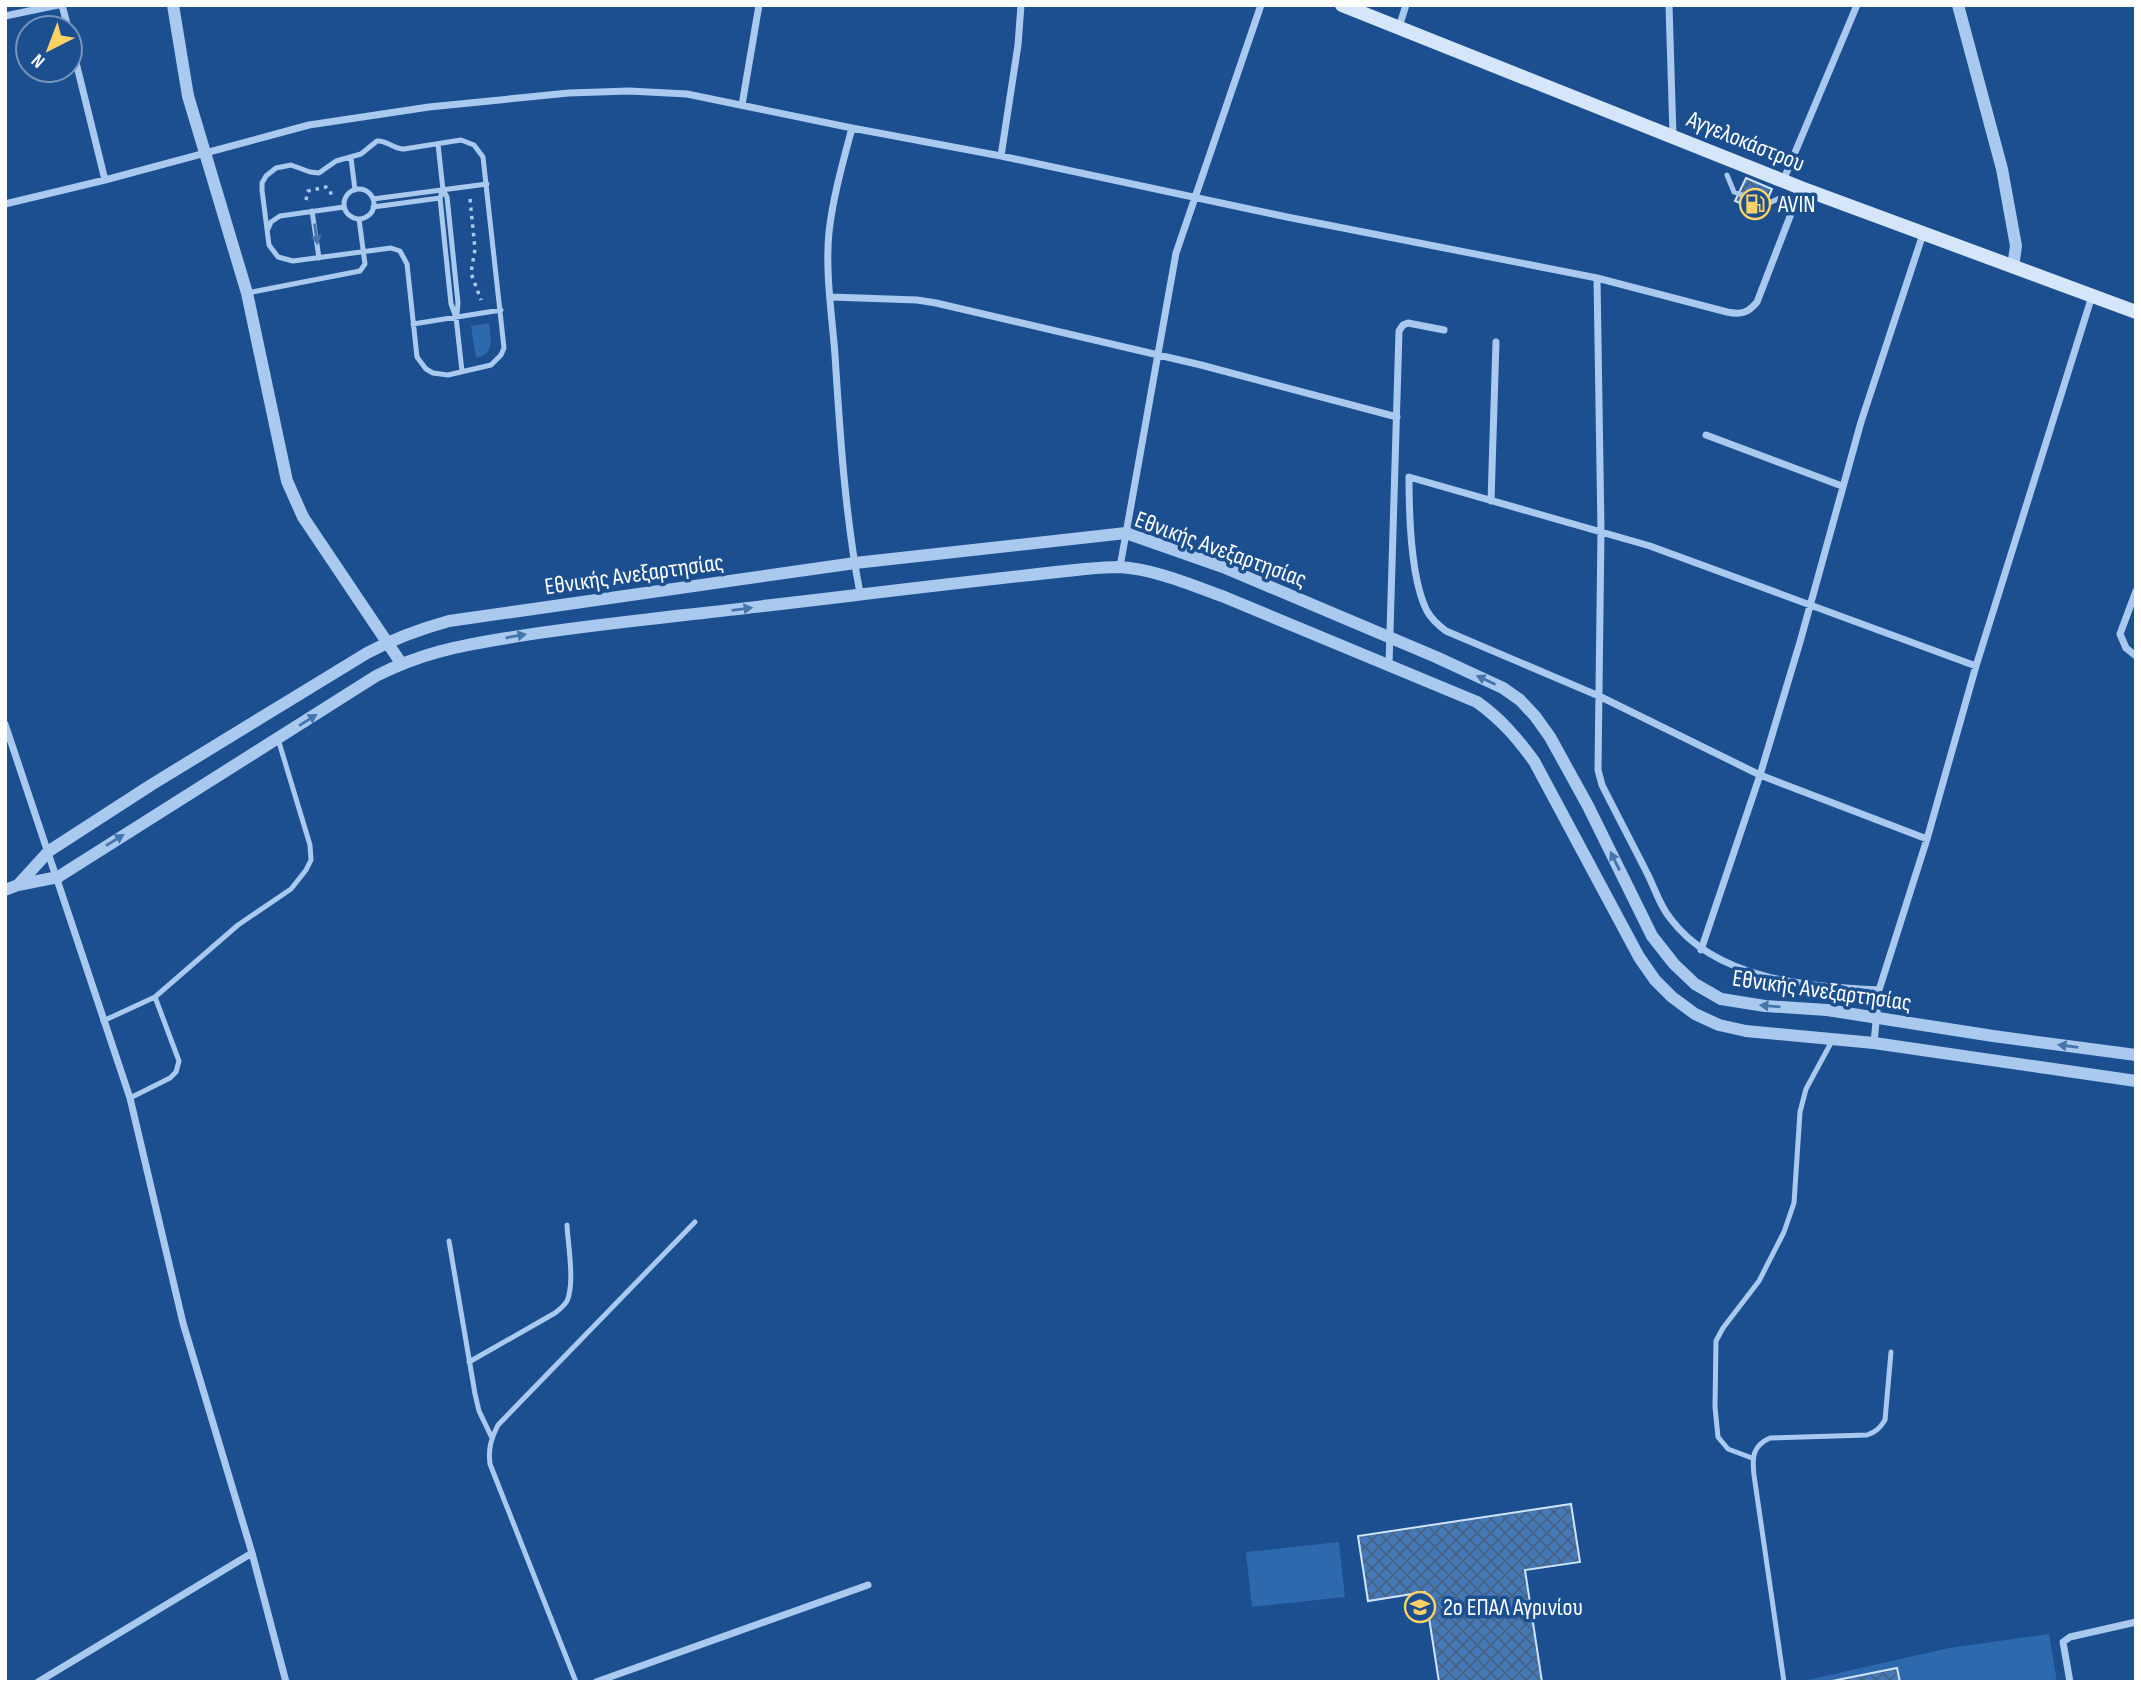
<svg xmlns="http://www.w3.org/2000/svg" width="2141" height="1687" font-family="'Sofia Sans Condensed',sans-serif">
  <defs>
    <pattern id="building-cross-hatch" width="8" height="8" patternUnits="userSpaceOnUse" patternTransform="scale(1.75)"><rect width="8" height="8" fill="#4478b7"/><path d="M0 0l8 8M0 8l8-8" fill="none" stroke="#486282"/></pattern>
  </defs>
  <rect width="100%" height="100%" fill="#1b4f8f"/>
  <path fill="#2e69ad" d="M489 323C491 339 495 354 476 358L471 326Z
    M1339 1542 1345 1597 1252 1607 1246 1552Z
    M2049 1634 2057 1682H1799L1949 1648Z"/>
  <path fill="url(#building-cross-hatch)" stroke="#cfe3fa" stroke-width="2" d="M1746 178 1772 189 1762 212 1735 201Z
    M1571 1504 1580 1562 1525 1570 1542 1682H1439L1425 1592 1368 1601 1358 1536Z
    M1897 1668 1900 1682H1827Z"/>
  <g fill="none" stroke-linecap="round" stroke-linejoin="round">
    <path stroke="#a9c9ee" stroke-width="3.5" stroke-dasharray="3.5 5" stroke-linecap="butt" d="M470 199 475 249 471 273 481 300
      M306 200 308 191 326 187 330 190 332 198"/>
    <path stroke="#a9c9ee" stroke-width="5" d="M461 140 474 145 483 157 504 348 501 355 491 365 448 375 433 373 426 369 417 357 407 264 400 251 391 248 293 261 278 257 269 245 262 190V183L266 176 276 168 291 165 310 172 319 173 336 161 361 154 377 141C387 140 393 149 404 149Z
      M438 144 443 190 447 197 448 206 458 303 457 314
      M351 158 355 190
      M1727 175 1734 192 1767 204 1784 196
      M344 204a15 15 0 1 1 30 0a15 15 0 1 1-30 0Z
      M443 190 440 198 451 304 456 317 462 371
      M373 199 487 184
      M373 207 440 198
      M312 211 319 258
      M268 229 271 222 280 216 344 207
      M247 293 360 271 365 264 359 219
      M413 324 501 310
      M155 997 238 925 291 889 306 870 311 860 310 845 278 739
      M103 1021 155 997 179 1061 176 1072 170 1078 130 1098
      M449 1241 475 1394 479 1411 492 1438
      M469 1362 555 1313C560 1309 564 1306 567 1301 575 1283 568 1245 567 1225
      M1752 1458 1728 1449 1718 1437 1715 1407 1716 1341 1723 1328 1759 1281 1784 1232 1794 1203 1800 1112 1806 1089 1832 1041
      M576 1682 490 1464C488 1449 491 1439 498 1425L695 1222
      M1784 1682 1754 1475C1752 1458 1752 1446 1770 1438L1867 1435C1876 1432 1880 1428 1885 1420L1891 1352"/>
    <path stroke="#a9c9ee" stroke-width="7" d="M62 5 68 28
      M1669 5 1673 136
      M5 16 58 5
      M1399 27 1406 5
      M70 38 105 180
      M742 105 759 5
      M852 128C843 162 833 197 829 232 825 272 832 315 835 355 840 434 845 515 860 593
      M1001 156 1018 45 1021 5
      M1783 181 1857 5
      M5 204 105 180 309 125 429 107 569 93 629 91 687 94 852 128 1001 156 1287 217 1597 278 1727 312C1741 315 1748 313 1757 302L1801 188
      M1597 278 1601 531 1598 770 1602 785C1617 815 1633 845 1648 875 1655 889 1660 906 1670 918 1716 980 1808 987 1879 990
      M831 297 917 300 936 303 1201 365 1397 417
      M1706 435 1842 486
      M1491 501 1496 342
      M1120 567 1176 253 1261 5
      M2136 591 2120 634 2126 648 2136 656
      M1389 665 1399 331 1403 325 1408 323 1444 330
      M5 724 130 1098 183 1323 252 1553 286 1682
      M1927 839 1760 775 1599 696 1446 631C1438 625 1432 620 1427 611 1411 580 1409 513 1409 477L1650 546 1976 666
      M1701 950 1760 775 1800 642 1861 422 1923 234
      M1874 1043 1879 990 1927 839 1976 666 2092 296
      M38 1682 252 1553
      M596 1682 868 1585
      M2070 1682 2063 1642 2070 1637 2136 1622"/>
    <path stroke="#a9c9ee" stroke-width="12" d="M173 5 188 96 247 293 287 481 303 517 401 663
      M1958 5 2002 169 2016 246 2013 267
      M18 885 49 851 151 785 367 653C393 639 420 629 449 621L855 563 1126 533 1223 567 1436 657 1503 688 1520 700 1535 716 1550 737 1588 806 1652 936 1674 964 1695 984 1721 999 1765 1006 1827 1010 1993 1036 2136 1055
      M5 890 18 885 58 877 376 676C421 653 458 646 507 638 566 628 626 622 685 615 819 600 951 583 1085 569 1096 568 1107 567 1119 567 1154 569 1189 584 1222 596L1477 702C1501 719 1517 738 1534 761L1639 957 1655 980 1672 997 1695 1014 1719 1025 1746 1031 1874 1043 2136 1081"/>
    <path stroke="#d6e6fa" stroke-width="14" d="M1342 5 1801 188 2136 312"/>
  </g>
  <defs><path id="oneway-solid" d="M-6-.8H1V-3.2L6.5 0L1 3.2V.8H-6Z" transform="scale(1.75)"/></defs>
  <g fill="#4674ac">
    <use href="#oneway-solid" transform="translate(316 234) rotate(82)"/>
    <use href="#oneway-solid" transform="translate(742 609) rotate(-7)"/>
    <use href="#oneway-solid" transform="translate(516 636) rotate(-10)"/>
    <use href="#oneway-solid" transform="translate(1486 680) rotate(-155)"/>
    <use href="#oneway-solid" transform="translate(308 720) rotate(-32)"/>
    <use href="#oneway-solid" transform="translate(115 840) rotate(-32)"/>
    <use href="#oneway-solid" transform="translate(1615 861) rotate(-116)"/>
    <use href="#oneway-solid" transform="translate(1770 1006) rotate(-175)"/>
    <use href="#oneway-solid" transform="translate(2068 1046) rotate(-172)"/>
  </g>
  <defs>
    <g id="fuel-ring" transform="scale(1.575)"><circle r="9.5" fill="#1b4f8f" stroke="#ffd166" stroke-width="1.5"/><path d="M-5.5-6h7V0h2V4h1.3V-2.5L3-4.5l.8-.8L6-3V5H2.5V1h-1V6h-7ZM-4.2-4.7v3.2H.2V-4.7Z" fill="#ffd166"/></g>
    <g id="school-ring" transform="scale(1.575)"><circle r="9.5" fill="#1b4f8f" stroke="#ffd166" stroke-width="1.5"/><path d="M0-5L7-2L0 1L-7-2ZM-4 1L0 2.5L4 1V4Q0 6-4 4Z" fill="#ffd166"/></g>
  </defs>
  <g fill-rule="evenodd">
    <use href="#fuel-ring" x="1755" y="204"/>
    <use href="#school-ring" x="1420" y="1607"/>
  </g>
  <g text-anchor="middle" stroke-width="7" stroke-linejoin="round" paint-order="stroke">
    <g font-size="24" fill="#fff" stroke="#1b4f8f">
      <text transform="translate(1746 141) rotate(22)" y="8">Αγγελοκάστρου</text>
      <text transform="translate(1221 549) rotate(20)" y="8">Εθνικής Ανεξαρτησίας</text>
      <text transform="translate(634 574) rotate(-8)" y="8">Εθνικής Ανεξαρτησίας</text>
      <text transform="translate(1822 990) rotate(8)" y="8">Εθνικής Ανεξαρτησίας</text>
    </g>
    <g font-size="24" fill="#fff" stroke="#1b4f8f" text-anchor="start">
      <text x="1778" y="212">AVIN</text>
      <text x="1443" y="1615">2ο ΕΠΑΛ Αγρινίου</text>
    </g>
  </g>
  <rect width="2141" height="1687" fill="none" stroke="#ffffff" stroke-width="14"/>
  <g transform="translate(49 49) rotate(222)"><circle r="33" fill="#1b4f8f" stroke="#7695bc" stroke-width="2"/>
  <path d="M0-5L12 26L0 18L-12 26Z" fill="#ffd166"/>
  <text y="-10" font-size="19" font-weight="bold" text-anchor="middle" fill="#ffffff">N</text>
  </g>
</svg>
